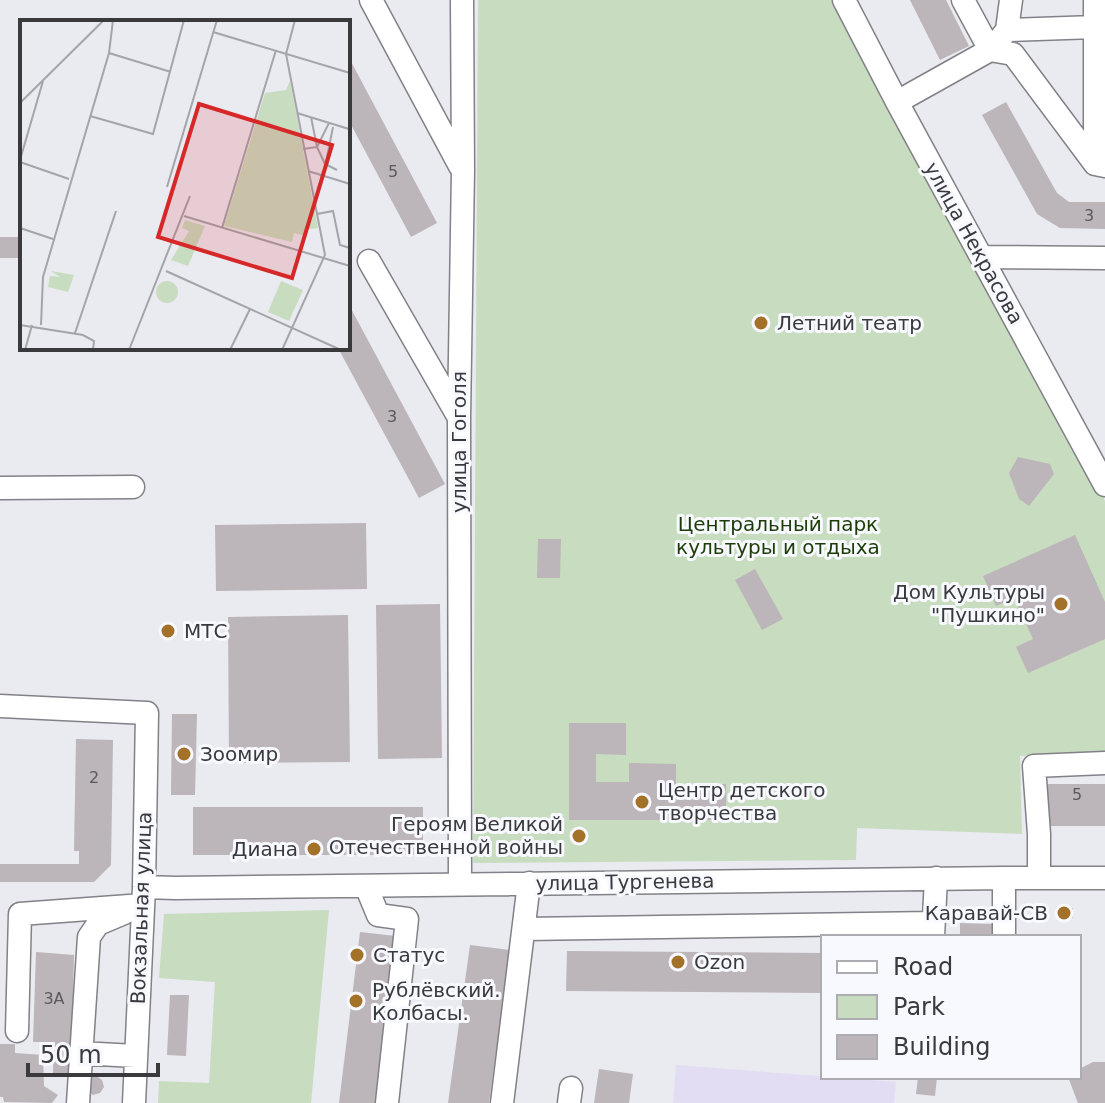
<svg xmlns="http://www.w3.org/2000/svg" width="1105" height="1103" font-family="'DejaVu Sans',sans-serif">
  <rect width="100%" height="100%" fill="#eaeaf1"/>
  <path fill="#e3ddf3" d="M676 1065 896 1082 894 1103H673Z"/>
  <path fill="#c8dcc0" d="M478 0H838L1105 501V753L1020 756 1022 834 857 828 856 860 473 863Z
    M329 910 311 1103H158L159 1081 209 1083 215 982 159 978 164 914Z"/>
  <path fill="#bcb5b9" d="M910 0H946L969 46 940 60Z
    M348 56 437 223 411 237 348 119Z
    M1006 102 1057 193 1069 202H1105V229L1060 228 1037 214 982 115Z
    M0 237H20V252H22V258H0Z
    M348 303 445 484 419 498 338 348H348Z
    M1018 457 1050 464 1054 474 1029 506 1019 499 1009 473Z
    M366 523 367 589 216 591 215 525Z
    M1075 535 1105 602V639L1028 673 1016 647 1033 639 1014 598 996 606 983 576Z
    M538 539H561L560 578H537Z
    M755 569 783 619 762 630 735 580Z
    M440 604 442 758 378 759 376 605Z
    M348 615 350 762 229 763 228 617Z
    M172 714H197L195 795H171Z
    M569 723H626V755L596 754V782H629V763L676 764V784H726V820H569Z
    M76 739 113 740 111 865 94 882H0V864H79V851H74Z
    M1048 784H1105V826H1048Z
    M193 807H423V855H193Z
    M1056 908H1073V918H1056Z
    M960 923 993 924V937H960Z
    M360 932 396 936 376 1103H339Z
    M470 945 510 950 489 1103H448Z
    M567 951 823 953V993L566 991Z
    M36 952 74 955 71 1074 53 1073 54 1042H33Z
    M170 995H189L186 1056 167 1055Z
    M0 1044H15V1053L43 1055 44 1086 58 1095 52 1103 4 1102 3 1097H0Z
    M1093 1062H1105V1103H1078L1068 1077H1079V1069Z
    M599 1069 633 1074 629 1103H594Z
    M96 1076 102 1080 104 1087 100 1093 93 1095 87 1091 89 1078Z
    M918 1077H937L935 1096 916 1094Z"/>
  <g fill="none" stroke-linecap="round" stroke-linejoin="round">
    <g stroke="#818187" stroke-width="25">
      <path id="minor" d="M371 0 460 166
        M844 0 897 102 1105 485
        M1095 0V164
        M1007 30 1095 27
        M999 40 1007 30 1011 0
        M990 50 1013 54 1095 164 1105 166
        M897 102 990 50 963 0
        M982 257 1105 258
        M369 261 458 416
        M0 488 133 487
        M0 706 147 713 144 887 134 1103
        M1039 878V834L1034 766 1105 763
        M460 884 459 417 463 170 462 0
        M366 886 378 915 407 919 387 1103
        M144 887 175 888 1004 878H1105
        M524 929 933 923
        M933 937 936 878
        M1004 937V878
        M17 1031 20 914 143 905
        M80 1053 135 1056
        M78 1103 89 937 98 924 124 913
        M502 1103 529 883
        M569 1103 571 1088"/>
    </g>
    <use href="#minor" stroke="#fff" stroke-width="22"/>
  </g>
  <g fill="#a37127" stroke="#f8f8ff" stroke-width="3">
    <circle cx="761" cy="323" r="8"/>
    <circle cx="1061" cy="604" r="8"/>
    <circle cx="168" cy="631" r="8"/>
    <circle cx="184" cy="754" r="8"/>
    <circle cx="642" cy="802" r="8"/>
    <circle cx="579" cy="836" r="8"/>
    <circle cx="314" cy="849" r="8"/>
    <circle cx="1064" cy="913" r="8"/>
    <circle cx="357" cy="955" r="8"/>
    <circle cx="678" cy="962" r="8"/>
    <circle cx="356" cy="1001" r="8"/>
  </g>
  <g text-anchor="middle" stroke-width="6" stroke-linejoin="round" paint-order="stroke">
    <g font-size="16" fill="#5a595c">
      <text x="393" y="177">5</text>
      <text x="1089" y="221">3</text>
      <text x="392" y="422">3</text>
      <text x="94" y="783">2</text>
      <text x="1077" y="800">5</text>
      <text x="54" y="1004">3А</text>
    </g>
    <g font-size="20" fill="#3a3a3d" stroke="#f8f8ff">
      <text transform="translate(974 243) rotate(61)" y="7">улица Некрасова</text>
      <text transform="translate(459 442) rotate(-90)" y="7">улица Гоголя</text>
      <text transform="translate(625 882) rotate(-1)" y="7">улица Тургенева</text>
      <text transform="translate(141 908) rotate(-88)" y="7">Вокзальная улица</text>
    </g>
    <g font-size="20" fill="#3a3a3d" stroke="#f8f8ff" text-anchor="start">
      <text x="777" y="330">Летний театр</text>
      <text x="1045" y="599" text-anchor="end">Дом Культуры<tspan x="1045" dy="23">"Пушкино"</tspan></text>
      <text x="184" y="638">МТС</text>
      <text x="200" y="761">Зоомир</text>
      <text x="658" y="797">Центр детского<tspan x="658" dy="23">творчества</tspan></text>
      <text x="563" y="831" text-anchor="end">Героям Великой<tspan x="563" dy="23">Отечественной войны</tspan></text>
      <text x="298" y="856" text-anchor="end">Диана</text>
      <text x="1048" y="920" text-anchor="end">Каравай-СВ</text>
      <text x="373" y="962">Статус</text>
      <text x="694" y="969">Ozon</text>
      <text x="372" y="997">Рублёвский.<tspan x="372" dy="23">Колбасы.</tspan></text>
    </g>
    <g font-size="20" fill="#1b3c07" stroke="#f8f8ff">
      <text x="778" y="531">Центральный парк<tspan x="778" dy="23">культуры и отдыха</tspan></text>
    </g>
  </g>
  <g transform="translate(20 20)">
    <rect width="330" height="330" fill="#eaeaf1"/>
    <path d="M270 61 298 208 288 209 286 216 274 213 272 222 204 206 245 73 266 70ZM165 200 185 206 168 246 151 240 169 211 162 208ZM31 251 54 255 48 272 28 267 30 256 40 257ZM261 261 283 270 269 301 248 292ZM136 272a11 11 0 1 1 22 0a11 11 0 1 1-22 0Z" fill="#c8dcc0"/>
    <path fill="none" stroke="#a4a4a9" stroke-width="2" d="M193 12 330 53M89 33 151 52M0 83 84 0M277 93 329 109M70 96 133 114 164 0M309 103 297 127 305 144 317 150M283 129 297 127 291 97M0 140 23 61M0 142 49 159M306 142 313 107M288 151 330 164M147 167 197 0M297 194 313 191 320 225 330 228M164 196 330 246M0 208 33 219M202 208 256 30M146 251 321 330M0 305 63 315 74 321 73 330M21 305 23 257 89 33 93 0M55 313 96 191M5 330 12 305M109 330 170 176M210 330 230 289M262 330 305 235 266 34 275 0"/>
    <path fill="#d62828" fill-opacity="0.15" stroke="#d62828" stroke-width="4" d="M179 84 312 125 272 258 138 217Z"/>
    <rect width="330" height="330" fill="none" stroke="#3a3a3d" stroke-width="4"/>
  </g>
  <rect x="821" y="935" width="260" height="144" fill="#f8f8ff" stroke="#acacb1" stroke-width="2"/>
  <rect x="837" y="961" width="40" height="12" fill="#ffffff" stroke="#acacb1" stroke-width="2"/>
  <text x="893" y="975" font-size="24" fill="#3a3a3d">Road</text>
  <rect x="837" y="995" width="40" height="24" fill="#c8dcc0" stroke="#acacb1" stroke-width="2"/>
  <text x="893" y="1015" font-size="24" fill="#3a3a3d">Park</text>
  <rect x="837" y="1035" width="40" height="24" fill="#bcb5b9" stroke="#acacb1" stroke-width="2"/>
  <text x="893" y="1055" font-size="24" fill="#3a3a3d">Building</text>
  <path d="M28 1063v12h130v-12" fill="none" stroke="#3a3a3d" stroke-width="4"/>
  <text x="40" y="1063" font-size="24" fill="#3a3a3d" stroke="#f8f8ff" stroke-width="6" paint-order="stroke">50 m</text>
</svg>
